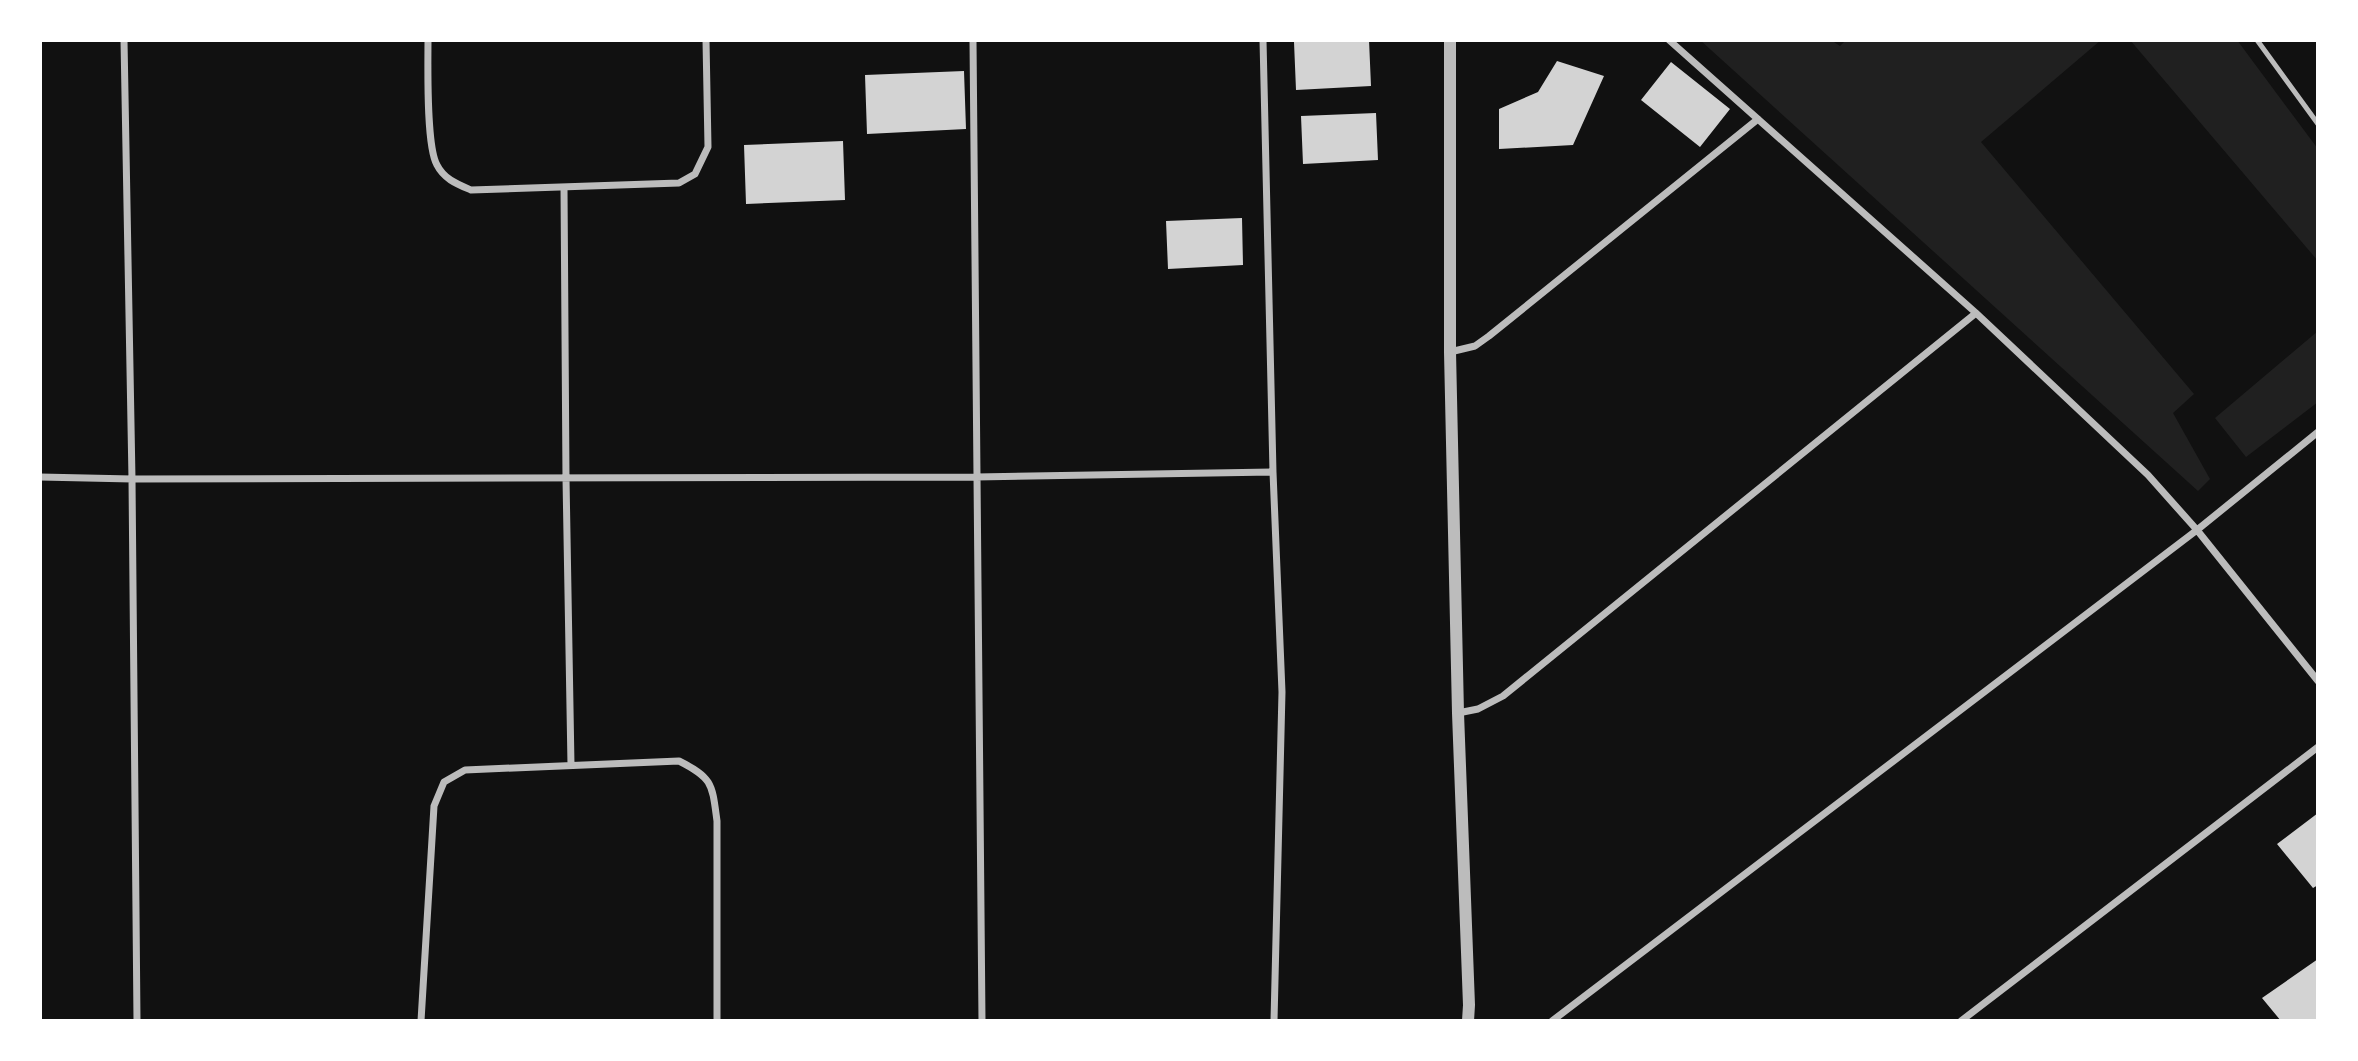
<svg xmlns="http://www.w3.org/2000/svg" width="2358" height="1061" font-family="Cabin,sans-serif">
  <rect width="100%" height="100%" fill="#111"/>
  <path fill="#202020" d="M1700 40H1831L1840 46 1846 40H2101L1981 142 2194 394 2173 413 2210 479 2198 491Z
    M2130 40H2237L2318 149V261Z
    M2318 331V402L2246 457 2215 418Z"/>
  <path fill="#d3d3d3" d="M1369 40 1371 86 1296 90 1294 42Z
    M1557 61 1604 76 1573 145 1499 149V109L1538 92Z
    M1671 62 1730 109 1700 147 1641 100Z
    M964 71 966 129 867 134 865 75Z
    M1376 113 1378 160 1303 164 1301 116Z
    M843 141 845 200 746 204 744 145Z
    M1242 218 1243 265 1168 269 1166 221Z
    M2318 813V885L2313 888 2277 844Z
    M2318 959V1021H2281L2262 998Z"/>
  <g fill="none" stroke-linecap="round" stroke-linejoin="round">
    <path stroke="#bcbcbc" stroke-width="5" d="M2257 40 2318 124"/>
    <path stroke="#bcbcbc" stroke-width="7" d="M124 40 132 479 137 1021
      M428 40C428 66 426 146 437 165 444 179 457 184 471 190L679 183 695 174 708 147 706 40
      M973 40 982 1021
      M1263 40 1273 472 1282 692 1274 1021
      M1669 40 1976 313 2148 475 2197 530 2318 681
      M564 187 566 478 571 765
      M1450 352 1475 346 1489 336 1758 119
      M40 477 132 479 976 477 1273 472
      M1458 713 1478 709 1503 696 1976 313
      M421 1021 434 806 444 782 465 770 679 761C713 778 712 784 717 821V1021
      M1552 1021 2197 530 2318 432
      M1961 1021 2318 747"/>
    <path stroke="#bcbcbc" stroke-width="12" d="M1450 40V352L1458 713 1469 1005 1468 1021"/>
  </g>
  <rect width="2358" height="1061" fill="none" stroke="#ffffff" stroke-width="84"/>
</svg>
